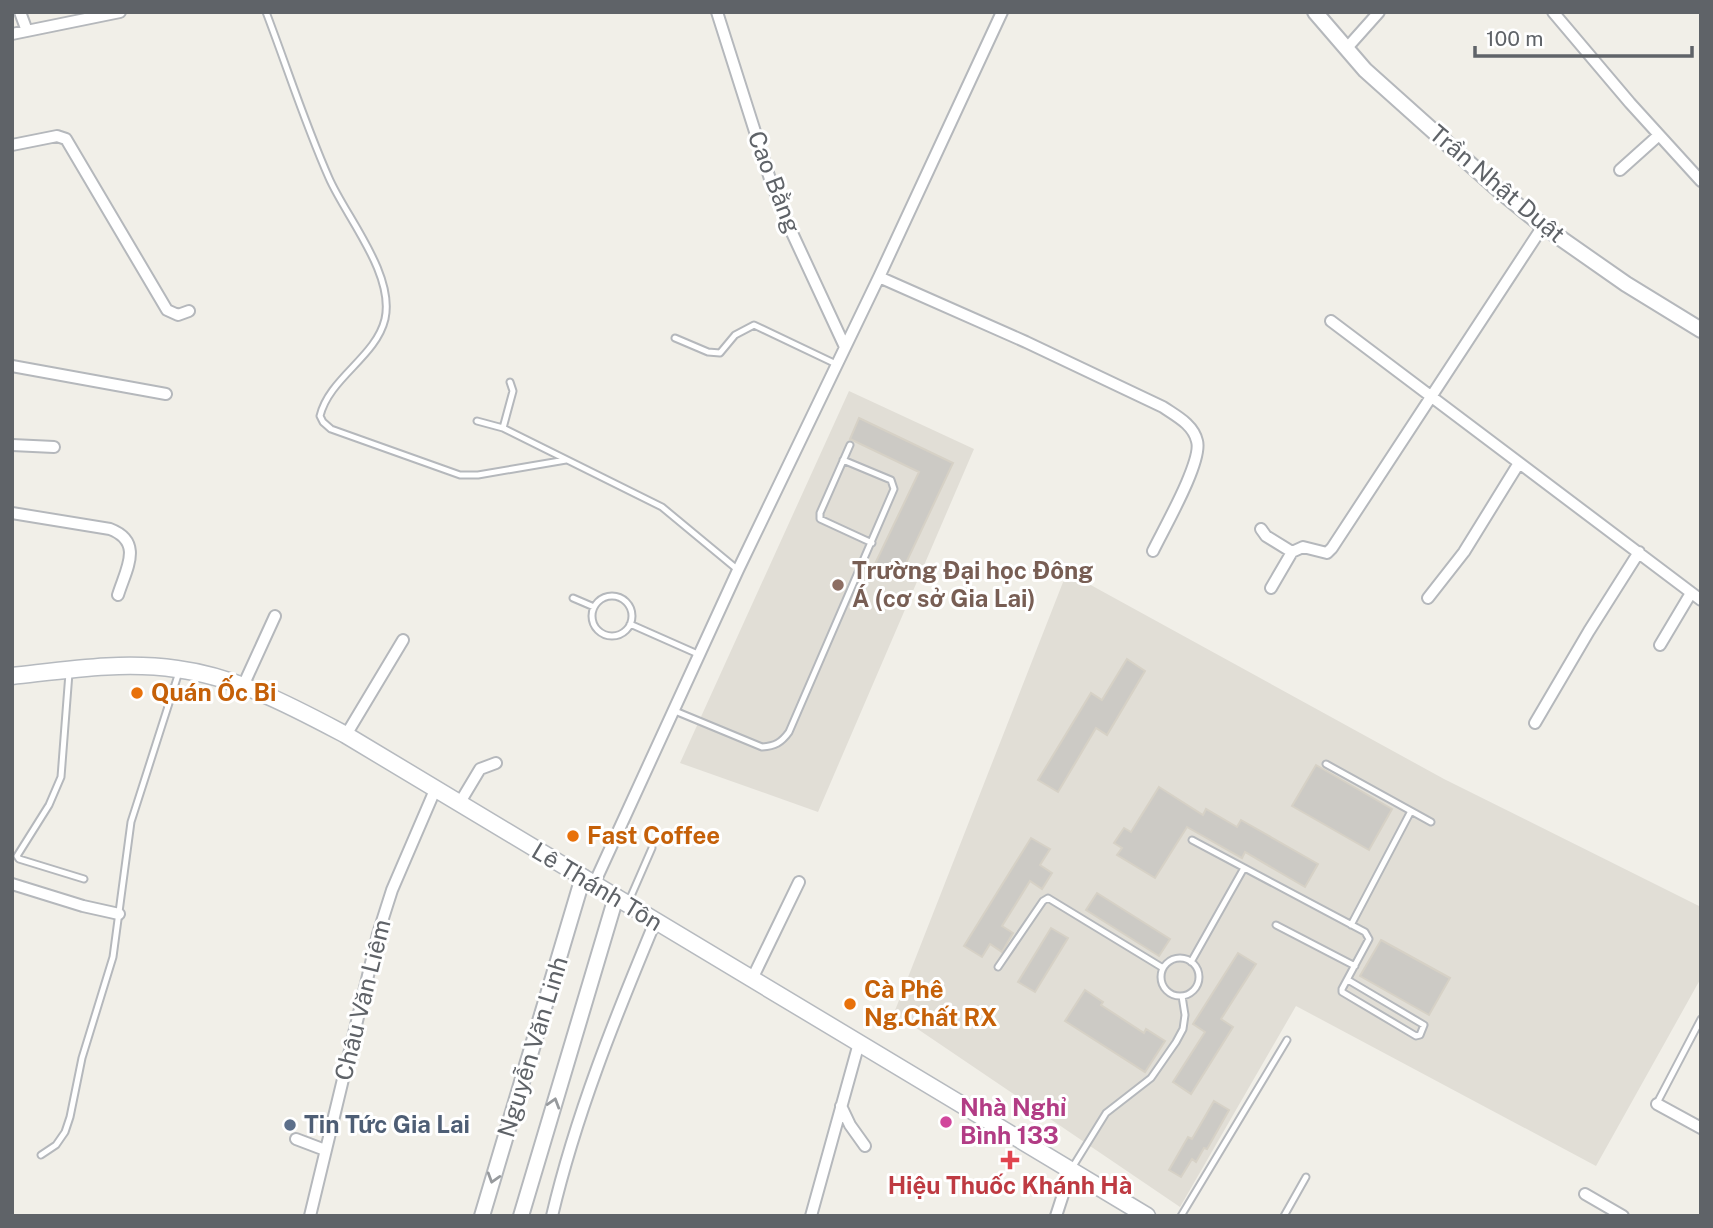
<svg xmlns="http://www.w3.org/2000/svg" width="1713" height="1228" font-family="'Public Sans',sans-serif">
  <rect width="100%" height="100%" fill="#f1efe8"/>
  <path fill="#e1ded6" d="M849 391 974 449 818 812 680 763Z
    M1067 572 1444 779 1701 907V978L1596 1166 1296 1006 1180 1207 894 1013Z"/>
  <path fill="#cccac5" stroke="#d6d1c6" stroke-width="2" d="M859 418 953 463 898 580 873 568 919 472 850 439Z
    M1127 659 1145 671 1107 735 1096 728 1058 792 1038 780 1091 693 1102 700Z
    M1316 765 1392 809 1369 850 1292 806Z
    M1159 787 1203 815 1206 809 1237 827 1241 820 1318 864 1305 887 1245 852 1242 858 1187 827 1155 878 1117 855 1122 848 1114 843 1124 828 1131 832Z
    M1031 838 1050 849 1040 865 1052 873 1042 889 1030 881 1002 926 1013 933 1002 952 990 944 982 957 964 946Z
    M1097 893 1170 939 1159 956 1086 910Z
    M1051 928 1068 938 1035 992 1018 982Z
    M1381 940 1450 978 1429 1015 1360 976Z
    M1238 953 1256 964 1221 1019 1233 1027 1191 1094 1173 1082 1205 1032 1193 1024Z
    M1085 990 1103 1002 1101 1005 1144 1033 1146 1029 1165 1041 1145 1072 1065 1021Z
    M1214 1101 1229 1110 1207 1149 1204 1148 1196 1162 1192 1159 1181 1177 1169 1170 1188 1137 1192 1139Z"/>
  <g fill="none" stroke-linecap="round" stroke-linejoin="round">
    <g stroke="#b5b8bc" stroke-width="9">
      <path id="service" d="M266 12C287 67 305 124 329 178 346 217 395 274 385 319 376 357 329 378 320 416L323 422 331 429 460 475H478L566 460
        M675 338 708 352 720 353 735 335 754 325 836 364
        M477 421 503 428 662 507 738 570
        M503 428 513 391 510 382
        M850 445 820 513V519L872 543
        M592 616a20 20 0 1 1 40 0a20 20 0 1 1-40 0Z
        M573 598 594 607
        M630 624 700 655
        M69 673 61 777 49 805 17 856 19 859 84 879
        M675 711 762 747C775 746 781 743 789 732L894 489 891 480 843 460
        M1326 764 1431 822
        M1192 840 1365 932 1369 939 1342 989V992L1416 1036 1420 1035 1424 1025 1348 980
        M628 903 652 848
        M1276 925 1355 966
        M1351 925 1411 811
        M1161 977a19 19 0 1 1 38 0a19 19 0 1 1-38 0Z
        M1191 962 1244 868
        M998 967 1043 901 1048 898 1163 968
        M1657 1103 1701 1019
        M41 1155 56 1145 65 1132 70 1117 82 1058 113 957 131 822 179 672
        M1072 1168 1106 1113 1151 1078 1176 1042 1183 1029 1185 1015 1182 996
        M1181 1216 1287 1040
        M1284 1216 1306 1177"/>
    </g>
    <g stroke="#b5b8bc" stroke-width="14">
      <path id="minor" d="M20 12 27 31
        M717 12 770 179 787 222 845 347
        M1553 12 1630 103 1701 181
        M12 34 120 12
        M1346 49 1379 12
        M12 145 57 136 66 139 167 310 178 315 189 311
        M1620 170 1659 135
        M879 277 1026 342 1163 407C1176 416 1193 424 1197 441 1203 461 1163 530 1153 551
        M1331 321 1701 600
        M12 366 166 394
        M12 445 54 447
        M12 513 110 529C144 542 126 569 118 595
        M1261 529 1266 536 1292 552
        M1271 588 1292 552 1303 547 1327 553 1332 548 1543 226
        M1428 598 1464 552 1519 463
        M1660 645 1691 593
        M243 686 275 616
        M1535 723 1589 631 1639 552
        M346 735 403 640
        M459 804 480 769 496 763
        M12 884 83 906 119 914
        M594 884 738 570 879 277 1002 12
        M752 979 799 882
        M1657 1104 1701 1128
        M841 1106 850 1125 865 1146
        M296 1139 325 1150
        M1585 1194 1623 1216
        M310 1216 378 934 392 890 435 790
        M552 1216C576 1114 615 1018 655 922
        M811 1216 859 1043
        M1056 1216 1071 1170"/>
    </g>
    <g stroke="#b5b8bc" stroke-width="18">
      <path id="tertiary" d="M1315 12 1365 70 1499 190 1543 226 1626 284 1701 330
        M482 1216 583 877
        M521 1216 616 897"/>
    </g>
    <g stroke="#b6babf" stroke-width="19">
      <path id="secondary" d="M12 676C67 670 122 661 177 669 238 677 293 707 346 735L1147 1216"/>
    </g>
    <use href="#service" stroke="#fff" stroke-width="5"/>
    <use href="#minor" stroke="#fff" stroke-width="10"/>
    <use href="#tertiary" stroke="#fff" stroke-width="14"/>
    <use href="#secondary" stroke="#fff" stroke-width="16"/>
  </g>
  <defs><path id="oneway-chevron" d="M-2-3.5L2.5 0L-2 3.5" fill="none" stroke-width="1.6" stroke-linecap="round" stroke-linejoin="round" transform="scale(1.75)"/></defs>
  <g stroke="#979a9d">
    <use href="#oneway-chevron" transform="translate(554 1103) rotate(-73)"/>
    <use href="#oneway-chevron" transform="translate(493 1178) rotate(107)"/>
  </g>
  <circle fill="#8d6e63" stroke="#fff" stroke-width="2.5" cx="838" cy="585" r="7"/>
  <g fill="#e8710a" stroke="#fff" stroke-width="2.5">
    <circle cx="137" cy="693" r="7"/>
    <circle cx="573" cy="836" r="7"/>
    <circle cx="850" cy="1004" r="7"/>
  </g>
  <circle fill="#d1479c" stroke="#fff" stroke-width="2.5" cx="946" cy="1122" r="7"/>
  <circle fill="#5c6f8a" stroke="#fff" stroke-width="2.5" cx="290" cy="1125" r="7"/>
  <path fill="#e0444e" stroke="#fff" stroke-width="2.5" d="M1006.5 1149.5h7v7h7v7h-7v7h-7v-7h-7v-7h7z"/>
  <g text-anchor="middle" stroke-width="6" stroke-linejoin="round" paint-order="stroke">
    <g font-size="24" fill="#5f6368" stroke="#fff">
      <text transform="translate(774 182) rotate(69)" y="8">Cao Bằng</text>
      <text transform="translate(1497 184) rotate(40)" y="8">Trần Nhật Duật</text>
      <text transform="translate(597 887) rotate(31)" y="8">Lê Thánh Tôn</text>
      <text transform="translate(363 1000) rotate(-76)" y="8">Châu Văn Liêm</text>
      <text transform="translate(533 1047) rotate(-73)" y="8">Nguyễn Văn Linh</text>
    </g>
    <g font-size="24" font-weight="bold" fill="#785e54" stroke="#fff" text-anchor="start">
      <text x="852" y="579">Trường Đại học Đông<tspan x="852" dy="28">Á (cơ sở Gia Lai)</tspan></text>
    </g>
    <g font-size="24" font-weight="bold" fill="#c56008" stroke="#fff" text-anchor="start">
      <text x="151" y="701">Quán Ốc Bi</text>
      <text x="587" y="844">Fast Coffee</text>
      <text x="864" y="998">Cà Phê<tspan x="864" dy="28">Ng.Chất RX</tspan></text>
    </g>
    <g font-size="24" font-weight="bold" fill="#b23c85" stroke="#fff" text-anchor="start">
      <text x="960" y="1116">Nhà Nghỉ<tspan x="960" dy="28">Bình 133</tspan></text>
    </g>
    <g font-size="24" font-weight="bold" fill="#4e5e75" stroke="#fff" text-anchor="start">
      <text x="304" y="1133">Tin Tức Gia Lai</text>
    </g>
    <g font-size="24" font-weight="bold" fill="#be3a42" stroke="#fff">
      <text x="1010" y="1194">Hiệu Thuốc Khánh Hà</text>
    </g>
  </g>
  <rect width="1713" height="1228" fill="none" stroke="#5f6368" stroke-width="28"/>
  <path d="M1475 46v10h217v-10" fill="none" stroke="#5f6368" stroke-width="3.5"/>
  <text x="1486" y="46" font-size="21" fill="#5f6368" stroke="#ffffff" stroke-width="5" paint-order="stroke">100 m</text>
</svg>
